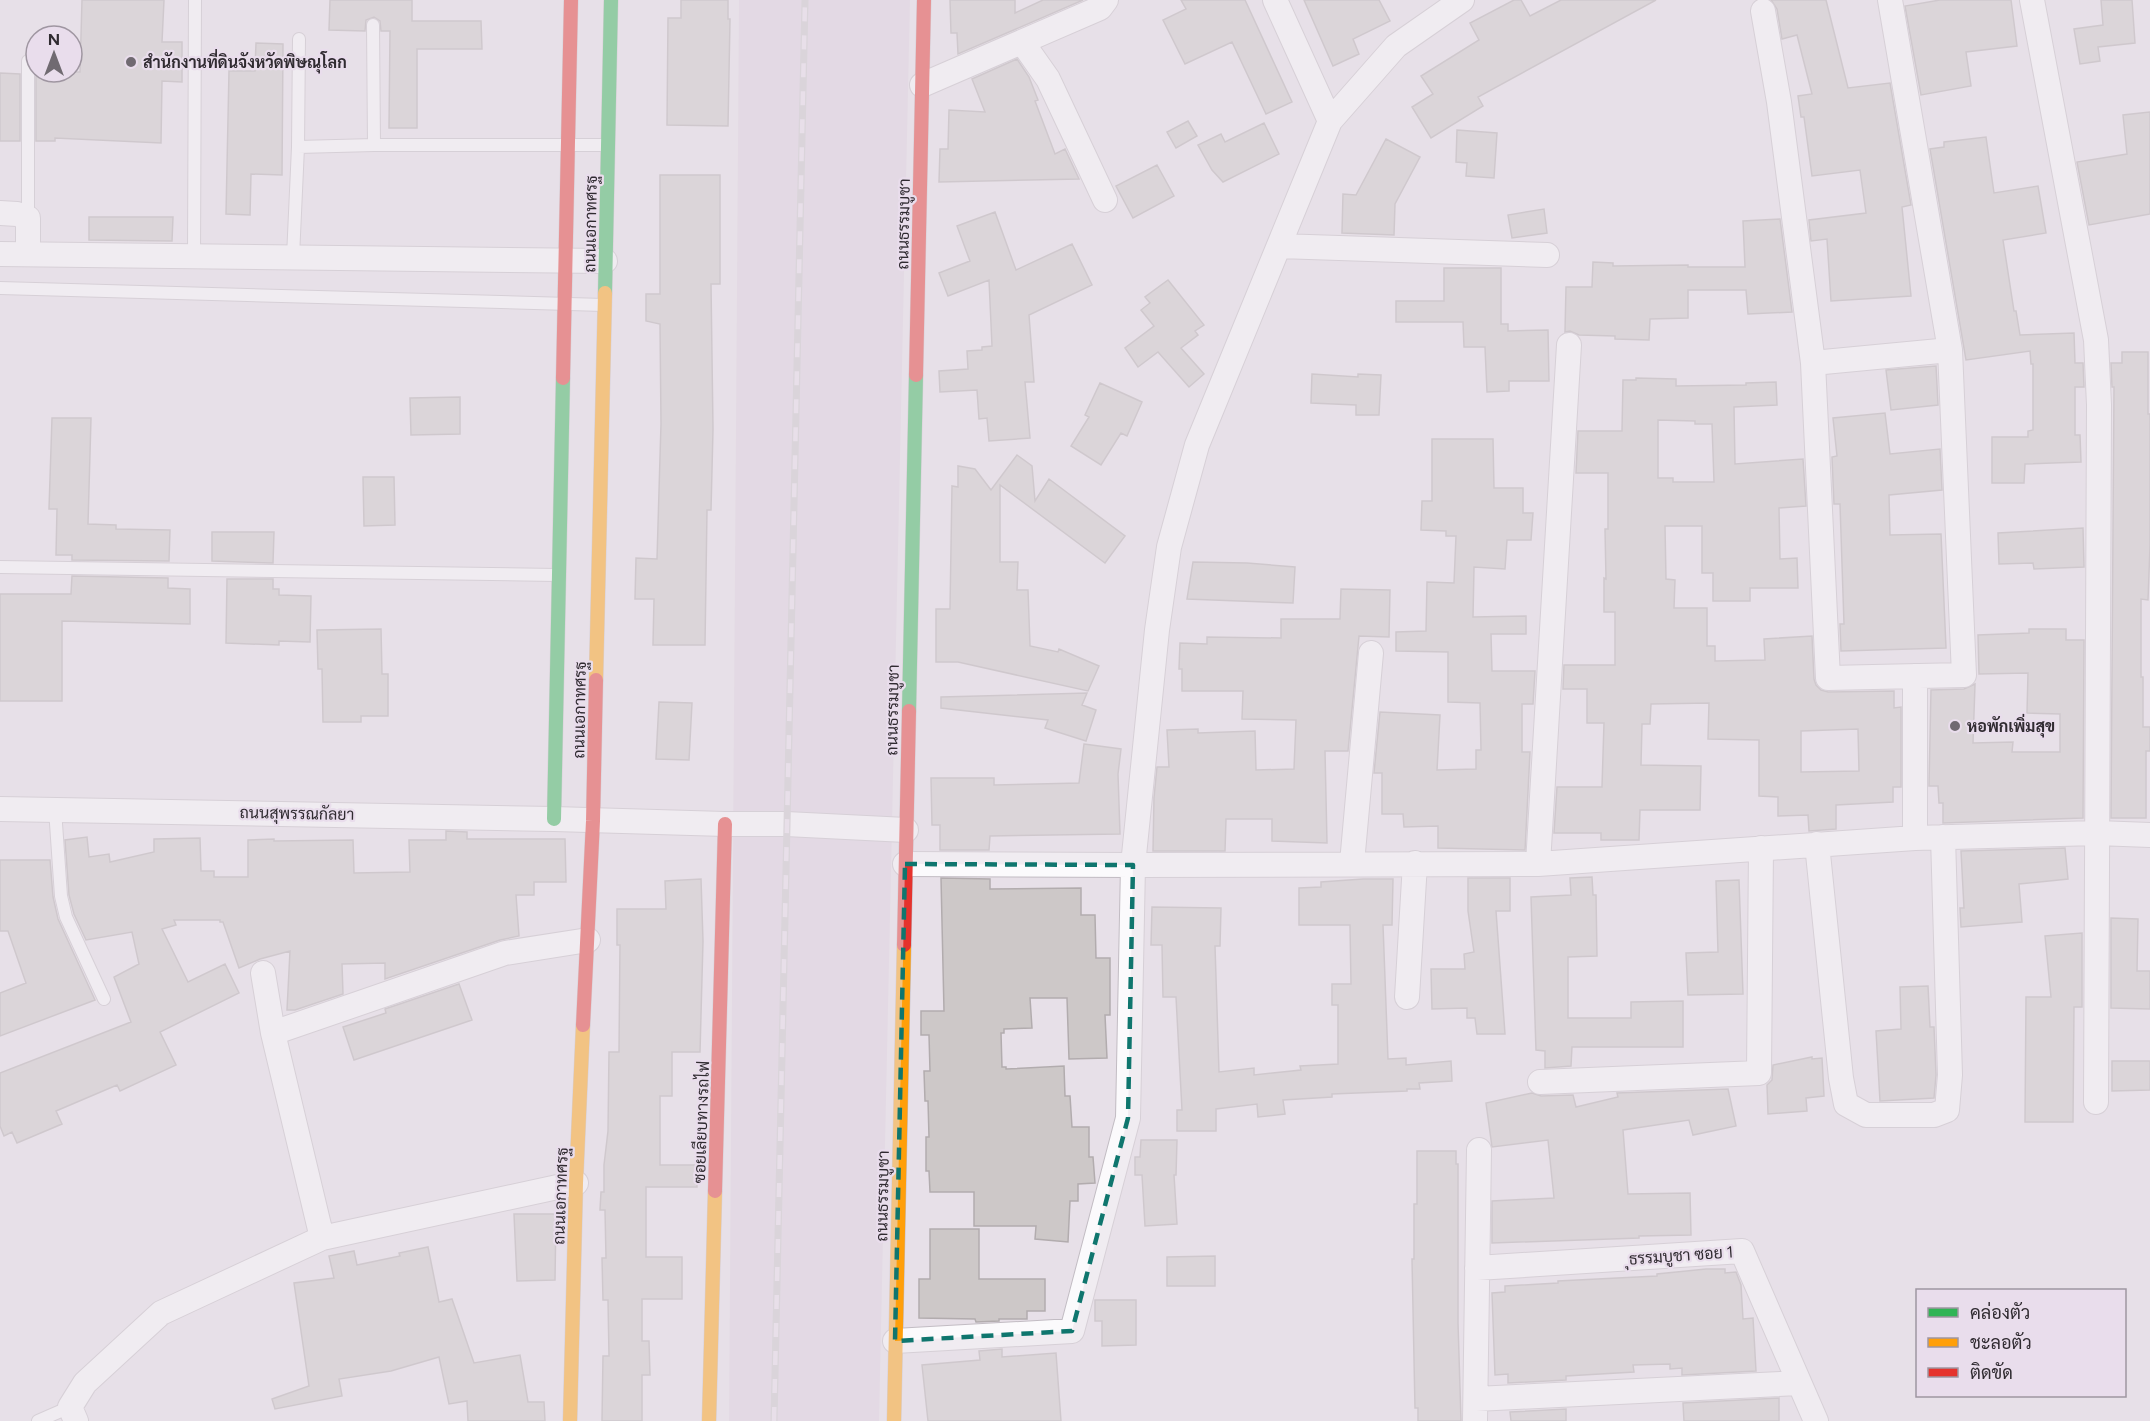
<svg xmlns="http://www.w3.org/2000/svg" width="2150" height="1421" font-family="Figtree,Sarabun,sans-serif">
  <rect width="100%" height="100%" fill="#e7e0e8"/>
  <path fill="#ddd1e0" d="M739 0H910L879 1421H729Z"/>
  <path fill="#cdc8c8" stroke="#b2acae" stroke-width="1.5" fill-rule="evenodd" d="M82 0H164L162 42H182V82L162 81 161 143 55 138V141H36V74L39 72H80Z
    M330 0H412V21H481L482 49H417V128H389L390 31H381L380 21 374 17 366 20 365 31 329 30Z
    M681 0H728V19H730L728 126 667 125 668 18H681Z
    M950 0H1015V13L1043 0H1083L958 54 957 33H951Z
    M1181 0H1245L1292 102 1266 114 1232 42 1185 64 1163 20 1186 9Z
    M1304 0H1379L1390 21 1353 39 1359 54 1333 66Z
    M1514 0H1521L1530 16 1561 0H1656L1478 97 1483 106 1431 138 1412 107 1433 94 1421 76 1479 40 1470 23Z
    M1771 0H1826L1848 88 1890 83 1911 205 1902 207 1911 296 1831 301 1827 239 1811 241 1809 220 1866 213 1860 170 1812 176 1804 117H1801L1798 96 1812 94 1797 35 1782 39 1777 9Z
    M1940 0H2011L2017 46 1966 52 1971 86 1921 95 1905 6Z
    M2101 0H2132L2135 43 2098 47 2100 61 2080 64 2074 29 2103 25Z
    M256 43 283 44 282 175 251 174 250 215 226 214 229 71H255Z
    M1017 59 1029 77 1038 100 1035 101 1055 154 1065 149 1079 179 939 182 940 149H948L949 110 985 112 972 79Z
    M0 73 20 74V141H0Z
    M2150 112V214L2089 225 2077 162 2127 154 2123 115Z
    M1188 121 1197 136 1176 148 1167 132Z
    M1264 123 1279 154 1223 182 1212 170 1198 145 1221 134 1225 142Z
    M1457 130 1497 133 1494 178 1466 176 1467 163 1456 162Z
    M1986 137 1994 193 2038 186 2046 233 2003 240 2014 311H2016L2020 335 2074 333 2075 363H2083L2084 387H2075V435H2080L2081 462 2025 464 2024 483H1992V437H2028V431L2033 430V364H2031L2030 351 1966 360 1930 149 1944 147V142Z
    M1386 139 1420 157 1395 204 1394 235 1342 233 1343 194 1356 195Z
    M1157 165 1174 196 1133 218 1116 186Z
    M660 175H720V284H711L713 429 711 510H707L705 645H653L654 599H635L636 558 657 559 661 424 660 324 646 321V294H660Z
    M1544 209 1547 233 1512 238 1508 215Z
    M995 212 1016 270 1072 244 1092 285 1029 315 1034 382H1025L1030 438 989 441 987 418 979 419 977 390 940 392 939 371 968 369 967 351 982 350V347L992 346 989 280 948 296 939 273 970 261 957 226Z
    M89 217H173L172 241 89 240Z
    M1780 219 1792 312 1748 314 1746 290H1688V318L1650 319 1649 340 1615 339V336L1579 335 1570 331 1565 332 1566 287H1592L1593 262 1613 263V266L1688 265V267H1745L1743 221Z
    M1444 268H1501V324H1508V331L1548 330 1549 381H1509V391L1487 392 1485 347H1464L1463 322H1396V301H1444Z
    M1168 280 1204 325 1195 331 1198 335 1181 348 1204 374 1189 387 1158 352 1138 367 1125 348 1154 326 1141 310 1150 303 1145 297Z
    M2122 352H2148V414H2150V546L2148 600 2141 599V677H2143V727H2150V751H2146V818H2111L2114 387H2112L2111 363H2122Z
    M1936 366 1938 405 1891 410 1886 370Z
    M1312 374 1358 377V374L1381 375 1379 415H1356V405L1311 403Z
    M1636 378 1676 379V386L1746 385V383L1776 382 1777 405 1734 407 1735 464 1803 459 1806 506 1779 508 1780 559 1797 558 1798 588H1750V601H1713V573H1702V526H1665L1666 579 1675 580 1674 608H1707V646H1715V661L1765 660 1764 639 1812 636 1814 679 1816 685 1821 690 1828 692 1894 691V708L1901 707V787H1893V802L1836 805V829L1809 831 1808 815 1778 816V797L1759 796V740L1708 739 1709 703 1651 704 1650 724H1642L1641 765 1701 766 1700 810H1640L1639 840H1601V833H1554L1557 787H1602L1604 723H1587V689H1563L1564 665H1615V612H1604V578L1606 579 1605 529H1608V473H1576L1578 431H1622L1623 380H1636ZM1658 420 1695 421V424H1712L1714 482H1673V478H1658ZM1858 729 1859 771 1801 772V731Z
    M1100 383 1142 402 1127 436 1121 433 1101 465 1071 446 1089 417 1085 415Z
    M460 397V434L411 435 410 398Z
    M1885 413 1890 454 1940 449 1942 490 1889 495 1890 535 1941 534 1946 648 1841 651 1840 624H1844L1840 504H1834L1832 457 1837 456 1833 418Z
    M52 418H91L88 524 116 525V529L170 530 169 561 72 560V555H56L57 509H49Z
    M1432 439H1493L1494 488H1523V513H1533L1531 540H1507L1505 569 1474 567 1473 617 1526 616V634H1491L1492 671H1535L1533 704H1522V752H1530L1525 850 1438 848V826L1404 827 1403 814H1382V773H1374L1380 712 1440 715 1437 770 1476 769V750H1481L1480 703 1448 702V652L1396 651V632L1426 631 1427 582 1454 583 1456 536H1446V531L1421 530 1422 501H1432Z
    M1017 455 1032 466 1035 501 1049 479 1125 536 1105 563 1000 485V562H1018L1017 590H1028L1030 646 1058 652 1059 649 1099 666 1088 691 958 662H936V609H950L952 486 958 487V466L975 469 991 490Z
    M363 477H394L395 525 364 526Z
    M2083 528 2084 567 2034 569 2033 563 1999 564 1998 533Z
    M212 532H274L273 563 212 561Z
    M1193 562 1247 563 1295 567 1293 603 1187 599Z
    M72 576 168 578V588L190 589V624L62 621V701H0V594H71Z
    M227 579H273V589H279V595L311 596 310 642 279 641V645L226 643Z
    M1341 589 1390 590 1389 637 1359 636 1348 751H1325L1327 843 1272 841V819H1226L1225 851H1153L1154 798 1157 767H1169L1167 730 1198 729V733L1255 731 1256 770 1294 769 1296 720 1242 719 1243 691H1182V669H1179L1180 643 1207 644V637L1281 638V619H1340Z
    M381 629 382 674H388V716H361V722H323L322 669H318L317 630Z
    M2029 629H2066V640H2084L2083 818 1943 823V803H1939L1938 786H1929L1931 690 1964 689 1975 684 1973 743 2013 742 2012 752H2060V714L2027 713 2028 673 1979 674 1978 635 2029 633Z
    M1087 693 1082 705 1096 710 1086 741 1045 728 1048 720 941 708V697Z
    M659 702 692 703 689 760 656 759Z
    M1084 744 1121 749 1118 774 1120 834 990 836 989 850H940V825H932L931 778H994V785L1079 783Z
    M446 831 467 832V839H565L566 882H534V895H516L519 936 500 940 385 979V963L342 964 343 994 295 1010H287L290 951 260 959 239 968 223 922H220V920H174L176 925 162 929 188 982 225 964 239 993 160 1032 176 1065 120 1091 117 1085 56 1111 62 1124 17 1143 12 1132 4 1136 0 1126V1073L131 1022 114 977 139 964 132 932 86 940 74 914 69 895 65 840 87 837 89 857 109 854 110 862 154 852V839L200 838 201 871H214V877H248V840L274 839V841L353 840 354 873 410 872 409 840H446Z
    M2065 848 2068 879 2019 884 2022 922 1961 927 1960 908H1964L1961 851Z
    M0 860H50L53 897 58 919 95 1000 0 1036V993L26 983 8 931H0Z
    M1592 877 1593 895H1596L1597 956 1568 957V1018H1631V1002L1683 1001V1047H1572L1571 1066 1545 1068V1051L1536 1050 1531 897 1571 895 1570 878Z
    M941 878 990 879V889L1081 888V915H1095L1096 958H1110V1015H1105L1107 1058 1069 1059 1067 998H1030L1032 1028 1004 1029V1033H1001L1002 1067H1006V1069L1064 1066 1065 1096H1070L1072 1127H1089V1157H1093L1095 1183 1078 1184V1201H1070L1068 1242 1035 1239 1036 1226H974V1192H930L929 1171H926V1137H929L928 1101H925L924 1071H930L929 1035H921V1011H944Z
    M1468 878H1510V911H1496L1505 1034H1477L1475 1018H1467V1008L1432 1009 1431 969H1465L1464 954 1474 952 1468 911Z
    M701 879 703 941 700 1052H672V1096H660V1165H697V1187H646V1257H682V1299H642V1341H649L650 1375H642V1421H602L603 1356H609L608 1300H603L602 1258H606L605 1210H600L601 1192H604V1165L608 1131 609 1052H619L620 945H617V909H666L665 881Z
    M1363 879H1393L1392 925H1383L1388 1059 1406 1058V1065L1451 1061 1452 1081 1419 1083 1420 1089H1407V1091L1332 1094V1097L1283 1100 1285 1114 1258 1117 1257 1104 1216 1109V1131H1177V1110H1182L1176 997H1163L1162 945H1151L1152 907 1221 908 1220 946H1215L1219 1072 1254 1068V1075L1301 1070 1300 1066 1338 1064V1005H1332V984H1351L1350 925H1299V888L1321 887V882Z
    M1739 880 1743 994 1688 995 1686 953 1718 952 1716 881Z
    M2111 918 2138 919 2137 971H2150V1009L2111 1008Z
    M2082 933V1007H2074L2073 1122H2025L2026 997H2051L2045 936Z
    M459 984 472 1020 354 1060 343 1027 386 1013 385 1009Z
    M1928 986 1930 1027H1934L1936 1075 1934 1098 1880 1101 1876 1031 1901 1029 1900 987Z
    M1812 1057V1059L1822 1058 1824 1096 1806 1098 1807 1111 1768 1114 1767 1085 1772 1080 1773 1065Z
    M2112 1061H2150V1090L2112 1091Z
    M1728 1089 1736 1126 1693 1135 1689 1120 1623 1130 1628 1194 1690 1193 1691 1235 1639 1236V1238L1492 1243V1201L1554 1198 1548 1140 1492 1147 1486 1103 1532 1093 1541 1096 1573 1095 1576 1107 1618 1097 1617 1093Z
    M1141 1140H1177L1176 1175H1174L1177 1224 1145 1226 1142 1175H1135V1157H1140Z
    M1417 1151H1456V1164H1458V1323L1461 1421H1418V1408H1415L1412 1259H1414V1204H1417Z
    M514 1214H556L555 1280 517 1281Z
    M930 1229H979V1279H1045V1311H1027V1319H999V1321L976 1322 975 1319 919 1318V1279H930Z
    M428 1247 439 1302 452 1299 474 1363 520 1355 528 1402H544L545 1421H468L467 1401 449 1404 439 1357 391 1371 339 1379 342 1396 275 1409 272 1399 309 1386 294 1283 334 1278 329 1256 354 1251 357 1265 400 1256 399 1253Z
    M1215 1256V1286H1167V1257Z
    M1706 1269H1725V1273L1736 1272 1741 1285 1743 1319 1753 1318 1756 1371 1682 1375V1368L1670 1369V1364L1633 1365 1634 1372 1566 1376V1380L1508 1383V1374L1495 1375 1492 1293 1505 1292V1286L1558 1283V1281L1657 1276V1274Z
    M1095 1300H1136V1345L1102 1346V1321H1095Z
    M1002 1349V1357L1056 1353 1061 1421H928L922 1365 980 1360 979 1351Z
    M1779 1398V1421H1684L1683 1403Z
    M1566 1409V1421H1511L1510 1412Z"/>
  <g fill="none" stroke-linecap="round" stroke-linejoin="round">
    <g stroke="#c2bcc3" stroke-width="14">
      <path id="lane" d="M373 25 374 145
        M28 61V218
        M298 147 374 145H607
        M194 256 195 0
        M293 257 298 147 299 39
        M0 288 604 305
        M0 567 557 575
        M55 809 61 896 66 917 104 999
        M38 1421 70 1407"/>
    </g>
    <g stroke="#c2bcc3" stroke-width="26">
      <path id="street" d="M1275 0 1330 121
        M2032 0 2096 340 2099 405 2096 1102
        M1763 11 1779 102 1813 363 1828 678 1964 675 1950 350 1890 0
        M1022 42 1048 79 1105 200
        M922 85 1100 8 1106 0
        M0 213 17 214 28 218V254
        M1279 246 1547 255
        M0 254 605 261
        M1813 363 1950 350
        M0 809 554 819 725 824H786L906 830
        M1915 838V676
        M1817 844 1841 1078 1846 1104 1866 1115H1934L1947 1110 1950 1075 1943 837
        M1352 863 1371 653
        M905 864 1133 865 1538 864 1915 838 2097 833 2150 835
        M1538 864 1569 345
        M263 973 273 1033 322 1238
        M1407 997 1415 863
        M273 1033 505 953 588 940
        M1540 1082 1759 1073 1761 848
        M1477 1268 1742 1251 1816 1421
        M895 1341 1072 1331 1128 1118 1133 865 1157 630 1169 547 1197 445 1330 121 1396 46 1462 0
        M1476 1399 1799 1383
        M76 1421 70 1407 85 1383 161 1313 322 1238 576 1183
        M1475 1421 1479 1150"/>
    </g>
    <g stroke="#c2bcc3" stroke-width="15">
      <path id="fast" d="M605 293 611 0
        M909 711 916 375
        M554 819 563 378"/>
    </g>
    <g stroke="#c2bcc3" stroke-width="15">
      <path id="slow" d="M596 680 605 293
        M570 1421 576 1183 583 1025
        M709 1421 715 1191
        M894 1421 904 945"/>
    </g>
    <g stroke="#c2bcc3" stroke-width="15">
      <path id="jam" d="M916 375 924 0
        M563 378 571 0
        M904 945 909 711
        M583 1025 593 821 596 680
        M715 1191 725 824"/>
    </g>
    <use href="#lane" stroke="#fbfafc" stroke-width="12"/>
    <use href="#street" stroke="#fbfafc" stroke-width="24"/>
    <use href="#fast" stroke="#30b455" stroke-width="14"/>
    <use href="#slow" stroke="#ff9f0a" stroke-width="14"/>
    <use href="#jam" stroke="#e5322d" stroke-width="14"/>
    <g stroke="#c9c6c9" stroke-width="7">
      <path id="rail" d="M774 1421 805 0"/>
    </g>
    <use href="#rail" stroke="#e9ddec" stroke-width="4.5" stroke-dasharray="14" stroke-linecap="butt"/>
  </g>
  <path d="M0 0H2150V1421H0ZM905 864 1133 865 1128 1118 1072 1331 895 1341Z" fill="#e7e0e8" fill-opacity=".55" fill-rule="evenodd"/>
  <path fill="none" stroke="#0f766e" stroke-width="4.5" stroke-dasharray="12 8" stroke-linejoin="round" d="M905 864 1133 865 1128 1118 1072 1331 895 1341Z"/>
  <g fill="#706a71" stroke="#e9ddec" stroke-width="2">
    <circle cx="131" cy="62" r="6"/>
    <circle cx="1955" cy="726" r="6"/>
  </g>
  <g text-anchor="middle" stroke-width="4.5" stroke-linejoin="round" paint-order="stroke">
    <g font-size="16" font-weight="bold" fill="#302b31" stroke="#e9ddec" text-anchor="start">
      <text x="143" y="68">สำนักงานที่ดินจังหวัดพิษณุโลก</text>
      <text x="1967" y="732">หอพักเพิ่มสุข</text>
    </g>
    <g font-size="16" fill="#302b31" stroke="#e9ddec">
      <text transform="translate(590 224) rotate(-89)" y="6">ถนนเอกาทศรฐ</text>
      <text transform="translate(903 224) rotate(-89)" y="6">ถนนธรรมบูชา</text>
      <text transform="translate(579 710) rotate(-89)" y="6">ถนนเอกาทศรฐ</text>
      <text transform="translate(892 710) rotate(-89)" y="6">ถนนธรรมบูชา</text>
      <text transform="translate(297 813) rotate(1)" y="6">ถนนสุพรรณกัลยา</text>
      <text transform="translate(701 1122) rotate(-88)" y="6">ซอยเลียบทางรถไฟ</text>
      <text transform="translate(560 1196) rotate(-88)" y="6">ถนนเอกาทศรฐ</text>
      <text transform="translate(882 1196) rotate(-89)" y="6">ถนนธรรมบูชา</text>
      <text transform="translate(1681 1255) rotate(-4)" y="6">ุธรรมบูชา ซอย 1</text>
    </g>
  </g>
  <rect x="1916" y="1289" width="210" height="108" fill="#e9ddec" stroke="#9f96a1" stroke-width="1.5"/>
  <rect x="1928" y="1308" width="30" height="9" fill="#30b455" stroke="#9f96a1" stroke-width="1.5"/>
  <text x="1970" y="1319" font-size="18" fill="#302b31">คล่องตัว</text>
  <rect x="1928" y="1338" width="30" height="9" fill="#ff9f0a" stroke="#9f96a1" stroke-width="1.5"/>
  <text x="1970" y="1349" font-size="18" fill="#302b31">ชะลอตัว</text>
  <rect x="1928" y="1368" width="30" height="9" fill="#e5322d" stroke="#9f96a1" stroke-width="1.5"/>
  <text x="1970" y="1379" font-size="18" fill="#302b31">ติดขัด</text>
  <g transform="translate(54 54)"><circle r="28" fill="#e9ddec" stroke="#9f96a1" stroke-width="1.5"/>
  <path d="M0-4.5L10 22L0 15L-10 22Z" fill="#706a71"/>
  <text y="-9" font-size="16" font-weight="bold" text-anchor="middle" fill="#302b31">N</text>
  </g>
</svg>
